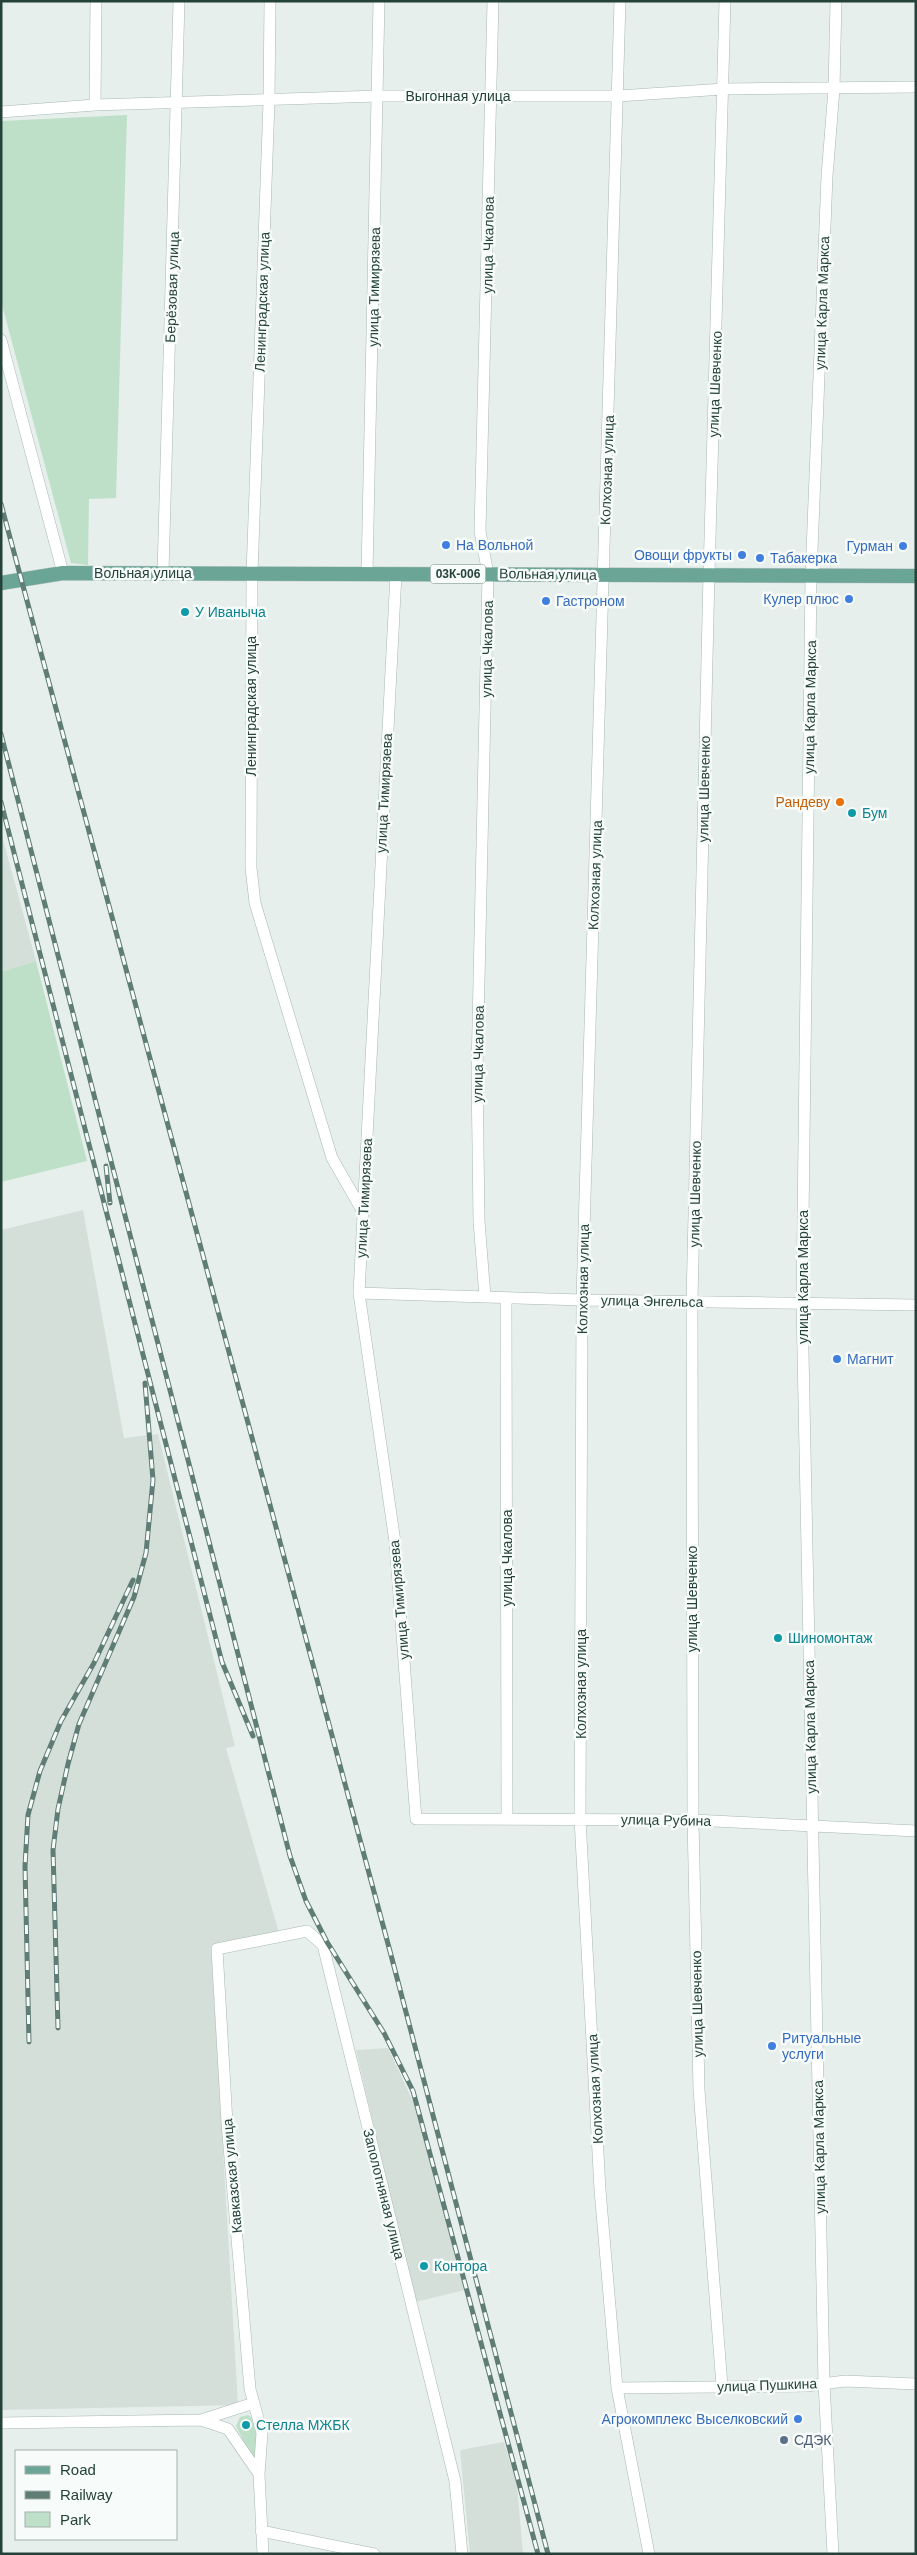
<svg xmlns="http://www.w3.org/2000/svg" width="917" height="2555" font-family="Arial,sans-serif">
  <rect width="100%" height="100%" fill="#e6efeb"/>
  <path fill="#d4dfda" d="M1 832 36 961 1 972Z
    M83 1210 124 1438 158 1434 235 1746 226 1748 279 1933 211 1945 238 2405 1 2410V1230Z
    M388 2048 417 2110 465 2290 415 2302 356 2050Z
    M504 2442 517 2485 523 2554H470L460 2450Z"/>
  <path fill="#bfe0c8" d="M127 115 116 498 89 499 88 565 71 563 1 301V121Z
    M36 961 87 1161 1 1182V972Z
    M248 2415C261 2422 258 2449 258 2463L255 2464 236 2426 240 2417Z"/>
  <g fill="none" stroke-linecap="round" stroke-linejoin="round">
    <g stroke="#a8b8b2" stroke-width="12">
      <path id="minor" d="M270 1 269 101 252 574 251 868 255 903 332 1158 363 1212
        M620 1 582 1300 580 1819 600 2190 617 2388 649 2554
        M95 105 96 1
        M1 112 95 105 378 96H618L724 89 916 87
        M1 340 63 573
        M163 573 179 1
        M367 573 379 1
        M396 574 359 1293 395 1542 416 1819 693 1820 916 1831
        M359 1293 582 1300 916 1305
        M485 1297 479 1221 477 1071 488 574 480 531 493 1
        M506 1298 507 1819
        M722 2386 699 2090 693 1820 692 1301 709 574 725 1
        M617 2388 807 2386 845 2381 916 2384
        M201 2420 254 2403
        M1 2423 201 2420 228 2429 259 2474 263 2554
        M259 2474 262 2433 250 2389 227 2123 217 1949 307 1931 323 1945 455 2481 462 2554
        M261 2531 374 2554
        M833 2554 824 2383 802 1303 811 576 827 176 834 89 836 1"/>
    </g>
    <g stroke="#c2cac8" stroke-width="15">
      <path id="major" d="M1 583 63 573 916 576"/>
    </g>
    <use href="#minor" stroke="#fff" stroke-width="11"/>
    <use href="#major" stroke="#6aa596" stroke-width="14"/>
    <g stroke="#5f7d75" stroke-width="5">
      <path id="rail" d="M1 504 391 1955 548 2554
        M1 734 290 1856 306 1901 327 1942 384 2033 413 2091 538 2554
        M1 802 222 1662 253 1736
        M106 1166 110 1203
        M58 2028 53 1850 58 1809 68 1764 79 1724 134 1597 146 1553 153 1480 145 1383
        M29 2042 25 1866 28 1815 40 1771 61 1721 94 1663 133 1580"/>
    </g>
    <use href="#rail" stroke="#f7fbf9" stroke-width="3" stroke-dasharray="9" stroke-linecap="butt"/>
  </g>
  <g fill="#3f7fe0" stroke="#f7fbf9" stroke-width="2">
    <circle cx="446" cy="545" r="5"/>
    <circle cx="903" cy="546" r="5"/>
    <circle cx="742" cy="555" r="5"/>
    <circle cx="760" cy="558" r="5"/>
    <circle cx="849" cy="599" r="5"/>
    <circle cx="546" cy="601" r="5"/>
    <circle cx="837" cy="1359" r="5"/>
    <circle cx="772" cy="2046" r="5"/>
    <circle cx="798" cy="2419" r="5"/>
  </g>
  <g fill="#0f9aa8" stroke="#f7fbf9" stroke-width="2">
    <circle cx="185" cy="612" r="5"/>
    <circle cx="852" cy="813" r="5"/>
    <circle cx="778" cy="1638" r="5"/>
    <circle cx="424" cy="2266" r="5"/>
    <circle cx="246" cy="2425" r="5"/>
  </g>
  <circle fill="#e8710a" stroke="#f7fbf9" stroke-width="2" cx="840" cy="802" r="5"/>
  <circle fill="#5c6f8a" stroke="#f7fbf9" stroke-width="2" cx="784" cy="2440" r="5"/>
  <g text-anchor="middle" stroke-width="5" stroke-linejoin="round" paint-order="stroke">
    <rect fill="#f7fbf9" stroke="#637a73" stroke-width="1" x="430.5" y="564.5" width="55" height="19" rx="4"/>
    <g font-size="12" font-weight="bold" fill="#24423a">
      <text x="458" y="578">03К-006</text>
    </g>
    <g font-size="14" fill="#24423a" stroke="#f7fbf9">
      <text x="458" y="101">Выгонная улица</text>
      <text transform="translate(488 245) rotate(-89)" y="5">улица Чкалова</text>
      <text transform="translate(172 287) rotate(-88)" y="5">Берёзовая улица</text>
      <text transform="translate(374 287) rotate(-89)" y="5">улица Тимирязева</text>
      <text transform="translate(262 302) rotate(-88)" y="5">Ленинградская улица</text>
      <text transform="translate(822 303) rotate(-88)" y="5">улица Карла Маркса</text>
      <text transform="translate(715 384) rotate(-88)" y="5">улица Шевченко</text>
      <text transform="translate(607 470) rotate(-88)" y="5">Колхозная улица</text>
      <text x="143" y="578">Вольная улица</text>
      <text transform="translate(548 574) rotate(1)" y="5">Вольная улица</text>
      <text transform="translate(487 649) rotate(-89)" y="5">улица Чкалова</text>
      <text transform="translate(251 706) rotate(-90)" y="5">Ленинградская улица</text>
      <text transform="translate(810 707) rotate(-89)" y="5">улица Карла Маркса</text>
      <text transform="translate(704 789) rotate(-89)" y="5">улица Шевченко</text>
      <text transform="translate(384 793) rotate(-87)" y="5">улица Тимирязева</text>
      <text transform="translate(595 875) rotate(-88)" y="5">Колхозная улица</text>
      <text transform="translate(478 1054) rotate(-89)" y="5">улица Чкалова</text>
      <text transform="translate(695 1194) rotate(-89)" y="5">улица Шевченко</text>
      <text transform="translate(364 1198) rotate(-87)" y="5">улица Тимирязева</text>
      <text transform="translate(803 1277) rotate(-90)" y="5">улица Карла Маркса</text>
      <text transform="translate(583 1279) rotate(-89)" y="5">Колхозная улица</text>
      <text transform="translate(652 1301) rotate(1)" y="5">улица Энгельса</text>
      <text transform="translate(507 1558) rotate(-90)" y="5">улица Чкалова</text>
      <text transform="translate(692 1599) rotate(-90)" y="5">улица Шевченко</text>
      <text transform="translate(399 1600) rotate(-95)" y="5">улица Тимирязева</text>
      <text transform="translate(581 1684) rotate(-90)" y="5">Колхозная улица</text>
      <text transform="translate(810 1727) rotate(-91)" y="5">улица Карла Маркса</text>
      <text transform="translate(666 1820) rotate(1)" y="5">улица Рубина</text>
      <text transform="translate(697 2004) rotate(-91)" y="5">улица Шевченко</text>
      <text transform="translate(595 2089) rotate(-93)" y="5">Колхозная улица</text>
      <text transform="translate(819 2147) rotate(-91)" y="5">улица Карла Маркса</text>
      <text transform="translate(232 2176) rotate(-95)" y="5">Кавказская улица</text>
      <text transform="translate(384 2194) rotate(76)" y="5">Заполотняная улица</text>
      <text transform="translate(767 2385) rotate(-2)" y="5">улица Пушкина</text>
    </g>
    <g font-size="14" fill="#366cbe" stroke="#f7fbf9" text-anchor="start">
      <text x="456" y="550">На Вольной</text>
      <text x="893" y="551" text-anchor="end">Гурман</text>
      <text x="732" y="560" text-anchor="end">Овощи фрукты</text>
      <text x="770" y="563">Табакерка</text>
      <text x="839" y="604" text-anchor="end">Кулер плюс</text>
      <text x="556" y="606">Гастроном</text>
      <text x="847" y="1364">Магнит</text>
      <text x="782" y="2043">Ритуальные<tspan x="782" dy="16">услуги</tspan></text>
      <text x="788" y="2424" text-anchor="end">Агрокомплекс Выселковский</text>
    </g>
    <g font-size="14" fill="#0d838f" stroke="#f7fbf9" text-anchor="start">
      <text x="195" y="617">У Иваныча</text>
      <text x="862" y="818">Бум</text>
      <text x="788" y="1643">Шиномонтаж</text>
      <text x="434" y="2271">Контора</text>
      <text x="256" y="2430">Стелла МЖБК</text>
    </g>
    <g font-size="14" fill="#c56008" stroke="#f7fbf9" text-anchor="end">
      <text x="830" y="807">Рандеву</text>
    </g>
    <g font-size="14" fill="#4e5e75" stroke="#f7fbf9" text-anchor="start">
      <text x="794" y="2445">СДЭК</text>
    </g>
  </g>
  <rect width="917" height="2555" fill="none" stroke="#24423a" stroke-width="5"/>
  <rect x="15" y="2450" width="162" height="90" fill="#f7fbf9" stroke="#a3b1ad"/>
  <rect x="25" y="2466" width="25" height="8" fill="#6aa596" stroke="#a3b1ad"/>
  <text x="60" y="2475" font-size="15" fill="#24423a">Road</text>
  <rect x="25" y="2491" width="25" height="8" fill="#5f7d75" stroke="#a3b1ad"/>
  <text x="60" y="2500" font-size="15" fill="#24423a">Railway</text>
  <rect x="25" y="2512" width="25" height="15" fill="#bfe0c8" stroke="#a3b1ad"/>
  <text x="60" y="2525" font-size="15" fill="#24423a">Park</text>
</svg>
